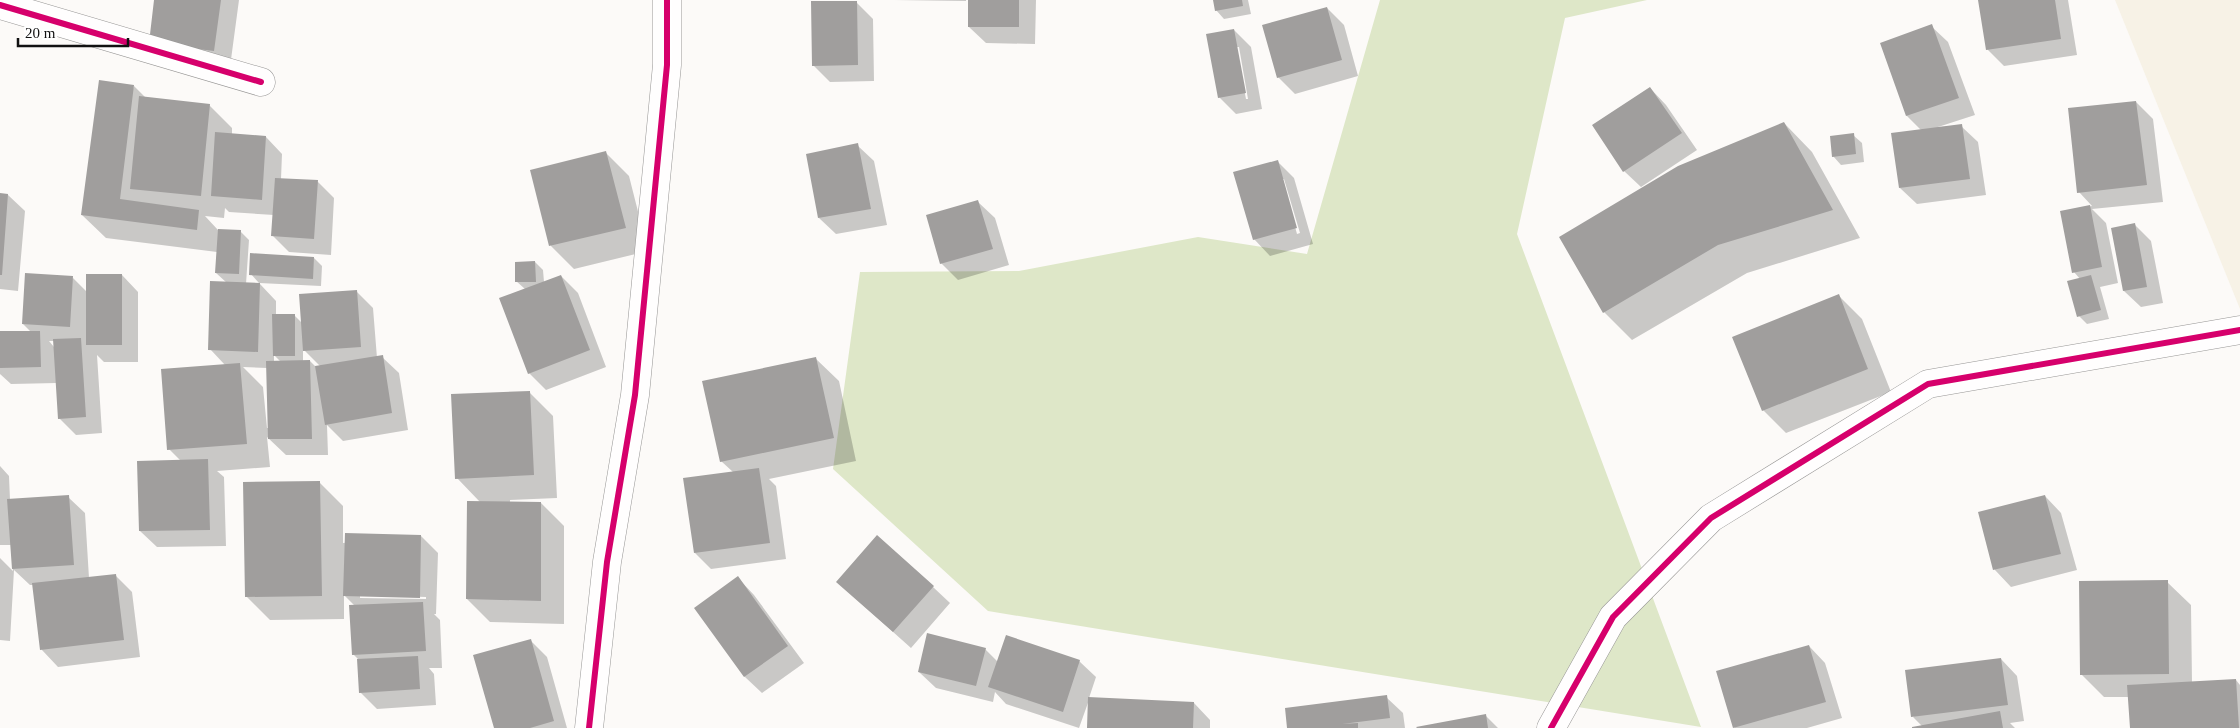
<svg xmlns="http://www.w3.org/2000/svg" width="2240" height="728" font-family="'Times New Roman',serif">
  <rect width="100%" height="100%" fill="#fcfaf8"/>
  <path fill="#f7f2e6" d="M2115 0H2240V309Z"/>
  <path fill="#dee7c8" d="M1380 0H1647L1565 18 1517 234 1701 727 988 611 833 469 860 272 1019 271 1198 237 1307 254Z"/>
  <path fill="#0003" fill-rule="evenodd" d="M156 0H239L230 67 167 59Z
    M894 0H966V1Z
    M969 0H1036L1035 44 986 43 969 27Z
    M1214 0H1248L1251 14 1224 19 1216 10Z
    M1979 0H2068L2077 55 2004 66 1987 49Z
    M856 2 873 19 874 81 830 82 813 65Z
    M1327 8 1344 25 1358 76 1295 94 1278 77Z
    M1931 26 1948 42 1975 115 1938 127 1961 126 1978 142 1986 195 1917 204 1900 188 1922 131 1907 116 1881 44Z
    M1234 30 1251 47 1262 109 1236 114 1219 97ZM1236 47H1239L1248 99H1246Z
    M134 86 147 99 209 105 232 128V135L266 137 282 154 281 179 318 182 334 198 331 255 289 252 272 235 274 215 229 212 225 208 224 218 205 216 218 230 240 231 249 240 246 284H260L276 301V315H294L302 323 356 291 373 308 377 358 382 357 399 373 408 430 343 441 327 425 328 455H286L267 437 270 467 217 471 224 477 226 546 157 547 140 531 181 461 169 449 225 365 210 349 227 283 216 273 217 252 106 238 82 215ZM303 349 321 367H316L310 361 303 362ZM274 355 281 362H274ZM243 367 267 368 269 428H267L263 387Z
    M1650 88 1666 105 1697 150 1641 187 1624 171Z
    M2136 102 2153 119 2163 202 2092 209 2106 223 2118 283 2100 287 2109 319 2087 324 2079 316 2080 279 2074 272 2062 212 2092 206 2079 192Z
    M1784 123 1812 152 1860 238 1747 273 1632 340 1604 312Z
    M1853 135 1862 143 1864 162 1841 165 1833 156Z
    M857 145 874 161 887 225 836 234 819 218Z
    M606 153 629 176 648 251 574 269 551 246 532 171Z
    M1277 161 1294 178 1313 244 1270 256 1254 239ZM1282 179H1284L1300 233 1297 234Z
    M0 194 8 195 25 211 18 291 0 289Z
    M978 202 995 218 1009 265 958 280 941 263Z
    M2134 224 2151 241 2163 303 2141 307 2124 291 2112 229Z
    M314 258 322 266 321 286 259 283 251 274Z
    M535 262 543 270 544 282 561 276 578 293 606 367 546 390 529 373 525 289 516 281Z
    M122 275 138 292V362H104L97 355 102 433 76 435 59 418 57 383 11 384 0 374V419V332H31L23 324 73 278 87 292ZM49 341H54V347Z
    M1839 296 1862 319 1891 392 1786 433 1763 410Z
    M815 358 839 381 856 461 769 479 776 486 786 559 711 569 695 553 733 472 721 461Z
    M530 393 553 416 557 498 510 500V502L541 503 564 526V624L490 622 467 599 480 502 457 478Z
    M0 466 9 476 10 500 68 497 85 513 89 578 115 575 132 592 140 657 58 667 42 650 33 585H30L14 570 10 641 0 640V558L13 571 11 545H0Z
    M320 483 343 506V543L421 536 438 553 436 614H434L440 620 442 668H429L434 674 436 705 377 709 360 692 358 659 353 654 355 606 344 595V619L270 620 246 596ZM360 595 426 597V599L360 598Z
    M2045 496 2061 513 2077 570 2011 587 1995 570 1980 513Z
    M738 578 754 595 804 663 762 693 745 677 696 609Z
    M2167 582 2191 605 2192 683 2236 680 2240 685V728H2131L2129 697H2104L2081 674Z
    M933 587 950 603 911 648 855 598Z
    M530 640 547 657 567 728H495Z
    M1809 646 1825 663 1842 718 1807 728H1734Z
    M985 649 998 662 1079 661 1096 677 1089 698 1194 703 1210 720V728H1088L1089 700 1079 728 1006 704 995 692 993 702 936 688 919 672Z
    M2001 659 2017 676 2024 721 2010 723 2015 728H1913L1922 726 1913 717Z
    M1386 697 1403 713 1405 728H1288Z
    M1485 715 1498 728H1418Z"/>
  <path fill="#a09e9d" d="M154 0H221L214 51 149 43Z
    M968 0H1019V27H968Z
    M1213 0H1242L1243 6 1215 11Z
    M1978 0H2055L2061 39 1986 50Z
    M811 1H857L858 65 812 66Z
    M1327 7 1342 60 1277 78 1262 25Z
    M1932 24 1959 98 1906 116 1880 43Z
    M1234 29 1246 93 1218 98 1206 34Z
    M99 80 134 85 120 199 199 210 197 230 81 215Z
    M1650 87 1682 133 1623 172 1592 125Z
    M139 96 210 104 201 196 130 189Z
    M2136 101 2147 185 2077 193 2068 108Z
    M1784 122 1833 210 1718 245 1603 313 1559 237 1678 166Z
    M1962 124 1970 179 1899 188 1891 133Z
    M215 132 266 136 262 200 211 196Z
    M1854 133 1856 154 1832 157 1830 136Z
    M858 143 871 209 818 218 806 154Z
    M606 151 626 228 549 246 530 170Z
    M1278 160 1297 228 1253 240 1233 172Z
    M275 178 318 180 314 239 271 236Z
    M0 193 8 194 2 275H0Z
    M978 200 993 249 940 264 926 215Z
    M2090 205 2102 267 2072 273 2060 211Z
    M2135 223 2147 287 2123 291 2111 228Z
    M218 229 241 230 239 274 215 273Z
    M250 253 314 257 313 279 249 275Z
    M535 261 536 282H515V262Z
    M25 273 73 276 70 327 22 324Z
    M86 274H122V345H86Z
    M561 275 590 350 528 374 499 298Z
    M2091 275 2101 310 2077 317 2067 281Z
    M210 281 260 283 258 352 208 350Z
    M357 290 361 347 303 351 299 294Z
    M1839 294 1868 369 1762 411 1732 337Z
    M272 314H295V356H273Z
    M0 331H40L41 367 0 368Z
    M81 338 86 417 58 419 53 339Z
    M383 355 392 413 325 425 315 366Z
    M816 357 834 438 720 462 702 381Z
    M310 360 312 439H268L266 361Z
    M240 363 247 444 167 450 161 369Z
    M530 391 534 475 455 479 451 394Z
    M208 459 210 530 139 531 137 461Z
    M759 468 770 543 694 553 683 478Z
    M320 481 322 596 245 597 243 482Z
    M69 495 74 565 12 569 7 499Z
    M2045 495 2061 554 1993 570 1978 512Z
    M467 501 541 502V601L466 599Z
    M345 533 421 535 420 598 343 596Z
    M877 535 934 586 893 632 836 582Z
    M116 574 124 640 40 650 32 583Z
    M738 576 788 646 744 677 694 608Z
    M2168 580 2169 674 2080 675 2079 581Z
    M423 602 426 651 352 655 349 605Z
    M927 633 986 648 976 686 918 672Z
    M1006 635 1080 660 1063 712 988 687Z
    M531 639 554 721 530 728H494L473 655Z
    M1809 645 1826 702 1733 728 1716 671Z
    M418 656 420 689 359 693 357 659Z
    M2001 658 2008 705 1911 717 1905 670Z
    M2236 679 2239 728H2130L2127 685Z
    M1387 695 1390 718 1342 724 1358 723V728H1287L1285 708Z
    M1088 697 1194 702 1193 728H1087Z
    M2000 711 2003 728H1912V727Z
    M1486 714 1488 728H1417L1416 727Z"/>
  <g fill="none" stroke-linecap="round" stroke-linejoin="round">
    <g stroke="#979695" stroke-width="29">
      <path id="minor" d="M0 5 261 82
        M589 728 607 562 635 395 667 65V0
        M1551 728 1613 617 1711 518 1928 384 2240 330"/>
    </g>
    <use href="#minor" stroke="#fffefe" stroke-width="28"/>
    <g stroke="#fff" stroke-width="9">
      <path id="cycleway" d="M0 5 261 82
        M589 728 607 562 635 395 667 65V0
        M1551 728 1613 617 1711 518 1928 384 2240 330"/>
    </g>
    <use href="#cycleway" stroke="#d6006c" stroke-width="6"/>
  </g>
  <path d="M18 38v8h110v-8" fill="none" stroke="#111111" stroke-width="2.5"/>
  <text x="25" y="38" font-size="15" fill="#111111" stroke="#ffffff" stroke-width="4" paint-order="stroke">20 m</text>
</svg>
